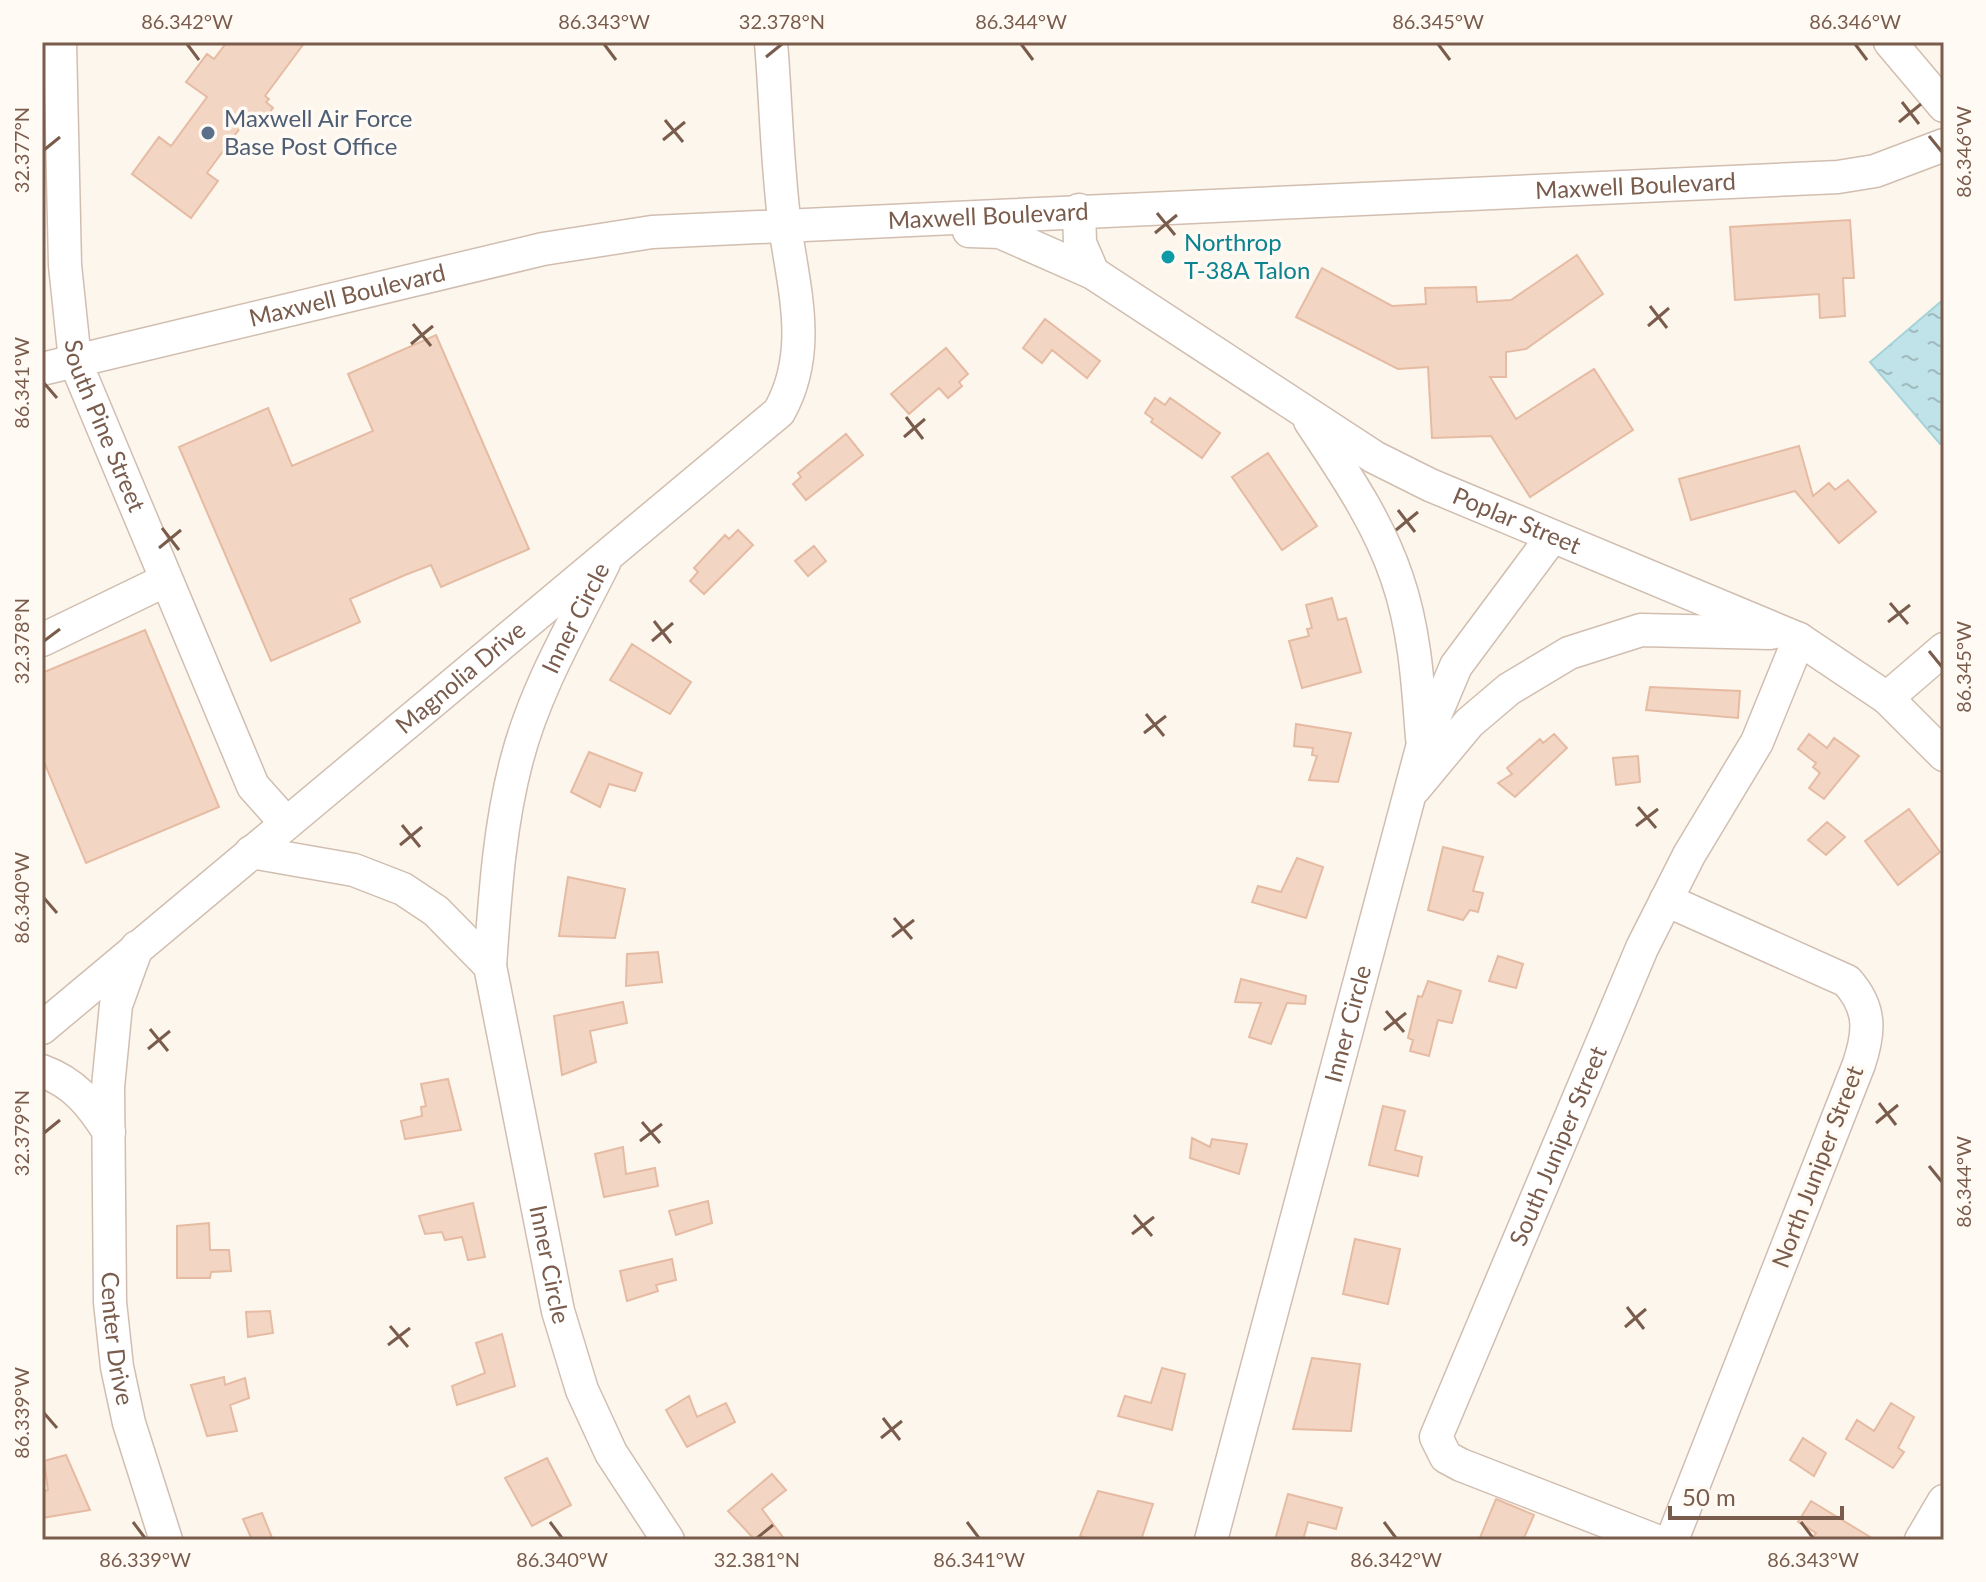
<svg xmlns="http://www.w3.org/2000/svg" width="1986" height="1582" font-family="Lato,sans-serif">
  <defs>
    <pattern id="water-ripples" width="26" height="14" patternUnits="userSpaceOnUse" patternTransform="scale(2)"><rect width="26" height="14" fill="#bfe3e8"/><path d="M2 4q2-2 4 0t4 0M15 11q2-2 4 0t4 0" fill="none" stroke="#a0bbbe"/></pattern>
  </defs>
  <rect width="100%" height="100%" fill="#fdf6ec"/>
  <path fill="url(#water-ripples)" stroke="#a5d3da" stroke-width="2" d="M1944 299V441L1940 444 1870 362Z"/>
  <path fill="#f3d5c3" stroke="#e6bba3" stroke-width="2" d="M227 42H305L265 96 269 99 266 102 273 108 257 129 243 124 207 173 218 181 191 218 132 174 159 137 171 146 207 97 186 82 207 54 214 59Z
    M1850 220 1854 278H1843L1845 316 1820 318 1819 294 1735 300 1730 227Z
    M1577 255 1603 294 1526 349 1506 352V377H1490L1516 419 1594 369 1633 430 1530 497 1491 436 1432 438 1428 367 1398 369 1296 317 1322 268 1392 306 1426 304 1425 288 1476 287 1477 302 1511 300Z
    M1045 319 1100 361 1087 378 1052 350 1042 363 1023 348Z
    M436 335 529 549 441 587 431 565 405 575 350 599 360 622 271 661 179 447 268 408 292 466 373 431 348 374Z
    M946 348 968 374 959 382 962 386 948 398 939 388 909 414 891 394Z
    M1155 398 1165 405 1170 398 1220 433 1202 458 1151 422 1153 419 1145 413Z
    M846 434 863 455 806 500 793 484 801 477 798 473Z
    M1799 446 1813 496 1829 483 1835 490 1848 480 1876 512 1839 543 1795 491 1691 520 1679 479Z
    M1268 453 1317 526 1282 550 1232 477Z
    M738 530 753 545 704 594 690 581 698 572 694 568 725 535 729 539Z
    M814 546 826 561 808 576 795 561Z
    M1332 598 1338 620 1346 618 1361 672 1302 688 1289 641 1309 636 1307 629 1312 628 1306 605Z
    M145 630 219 807 86 863 42 757V673Z
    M632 644 691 682 670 714 610 680Z
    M1650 687 1740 691 1738 718 1646 710Z
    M1296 724 1351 733 1338 782 1309 780 1317 756 1312 755 1313 748 1294 746Z
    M1554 734 1567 748 1515 797 1498 783 1512 774 1507 768 1540 739 1543 743Z
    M1809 734 1827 748 1834 738 1859 756 1824 799 1809 788 1820 773 1813 767 1816 763 1798 749Z
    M589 752 642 773 635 791 609 784 600 807 571 792Z
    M1638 756 1640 782 1616 785 1613 758Z
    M1909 809 1940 852 1898 885 1865 841Z
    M1827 822 1845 837 1826 855 1808 840Z
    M1443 847 1483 857 1473 891 1483 893 1478 912 1470 910 1463 920 1428 910Z
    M1297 858 1323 867 1306 918 1252 902 1258 886 1281 892Z
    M568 877 625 889 615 938 559 936Z
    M658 952 662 982 626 986 627 954Z
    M1498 956 1523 964 1516 988 1489 981Z
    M1241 979 1306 996 1305 1004 1287 1003 1271 1044 1249 1037 1261 1003 1235 1002Z
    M1428 981 1461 991 1452 1023 1438 1020 1429 1056 1410 1051 1413 1040 1408 1038 1418 996 1422 997Z
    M623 1002 627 1023 590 1031 596 1062 562 1075 554 1016Z
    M448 1079 461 1130 405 1139 401 1121 422 1116 421 1107 426 1106 421 1084Z
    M1383 1106 1405 1111 1395 1150 1422 1157 1418 1176 1369 1165Z
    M1192 1138 1210 1147 1212 1139 1247 1144 1239 1174 1190 1158Z
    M623 1147 626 1174 655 1168 658 1186 604 1197 595 1154Z
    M708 1201 712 1223 676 1235 669 1211Z
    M473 1203 485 1257 468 1260 462 1237 445 1240 442 1232 425 1234 419 1216Z
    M209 1223 210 1250H229L231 1271 211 1272 210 1278H177V1226Z
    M1355 1239 1400 1249 1388 1304 1343 1294Z
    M672 1259 676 1280 656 1285 658 1291 627 1301 620 1271Z
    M270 1311 273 1333 248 1337 246 1312Z
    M502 1334 515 1386 457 1405 452 1386 485 1373 476 1343Z
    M1312 1358 1360 1364 1351 1431 1293 1429Z
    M1162 1368 1185 1374 1172 1430 1118 1416 1125 1396 1151 1403Z
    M224 1377 225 1385 245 1378 249 1398 230 1405 237 1431 207 1436 191 1385Z
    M689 1396 697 1417 726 1403 735 1422 687 1447 666 1410Z
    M1891 1403 1914 1417 1898 1448 1904 1452 1893 1468 1846 1439 1857 1420 1874 1431Z
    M1803 1438 1826 1453 1814 1476 1790 1460Z
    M66 1455 90 1510 42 1518V1492L48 1490 44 1461Z
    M547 1458 571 1505 532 1526 505 1478Z
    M772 1474 786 1490 762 1509 785 1540H755L728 1511Z
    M1098 1491 1153 1504 1141 1540H1096L1080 1536Z
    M1288 1494 1342 1508 1336 1529 1308 1522 1303 1540H1275Z
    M1496 1499 1534 1515 1523 1540H1479Z
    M1811 1501 1875 1540H1811L1816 1533 1798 1522Z
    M262 1513 273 1540H252L243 1519Z"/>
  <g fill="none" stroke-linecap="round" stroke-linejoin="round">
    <g stroke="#d1beb0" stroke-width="35">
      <g id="minor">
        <path id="s1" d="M60 42 65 265 75 361 253 786 286 823"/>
        <path d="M1890 42 1944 106"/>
        <path id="s2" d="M1079 210 1080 243 1093 273 1374 457 1430 485 1799 639 1887 698 1944 755"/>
        <path d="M969 231 1000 232 1093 273"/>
        <path id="s3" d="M42 369 543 249 652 232 1838 177 1875 171 1944 145"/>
        <path d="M1310 421C1343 471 1378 521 1397 578 1415 630 1418 684 1422 738"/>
        <path d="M42 640 164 581"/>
        <path d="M1887 698 1944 649"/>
        <path d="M1415 788 1469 723 1509 689 1569 653 1641 630 1771 633"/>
        <path id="s4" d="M251 852 354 870 403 889 436 911 490 966 558 1311 582 1390 611 1453 668 1540"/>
        <path d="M1666 900 1847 981C1871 1008 1870 1031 1859 1064L1672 1540"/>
        <path id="s5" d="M137 947 116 1005 108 1087 110 1302 117 1367 129 1423 166 1540"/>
        <path id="s6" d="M490 966C495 896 499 827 517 759 535 690 572 627 604 563"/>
        <path id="s7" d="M42 1028 779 412C813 352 794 290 785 226 777 166 776 103 771 42"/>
        <path d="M42 1071C75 1083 91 1104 109 1132"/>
        <path id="s8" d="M1211 1540 1423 744 1456 666 1552 537"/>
        <path id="s9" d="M1654 1540 1461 1465 1446 1457 1436 1437 1642 948 1689 855 1757 742 1799 639"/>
        <path d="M1921 1540 1944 1501"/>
      </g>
    </g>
    <use href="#minor" stroke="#fff" stroke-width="32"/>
  </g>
  <path fill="none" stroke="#7a5c4d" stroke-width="3" d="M187 44 199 60M604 44 616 60M1021 44 1033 60M1438 44 1450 60M1855 44 1867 60M766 57 782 44M1902 102 1919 124M665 120 683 142M1899 122 1921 104M1929 136 1942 152M663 140 685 122M44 150 60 137M1157 213 1175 235M1155 233 1177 215M1650 306 1667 328M413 324 431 346M1648 326 1669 308M411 344 433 326M44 383 57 398M906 417 923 439M904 437 925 419M1398 510 1415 532M162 528 179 550M1396 530 1418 512M159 548 181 530M1890 603 1908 624M654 621 671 643M1888 622 1910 605M44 641 60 629M652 641 673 623M1929 651 1942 667M1146 714 1164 736M1144 733 1166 716M1638 807 1656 828M402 825 420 847M1636 826 1658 809M400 845 422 827M44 898 57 913M894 918 912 939M892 937 914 920M1386 1011 1404 1032M150 1029 168 1051M1384 1030 1406 1013M148 1049 170 1031M1879 1103 1896 1125M642 1122 660 1143M1876 1123 1898 1105M44 1133 60 1120M640 1141 662 1124M1929 1166 1942 1182M1134 1215 1152 1236M1132 1234 1154 1217M1627 1307 1644 1329M390 1326 408 1347M1625 1327 1646 1309M388 1345 410 1328M44 1413 57 1428M883 1418 900 1440M881 1438 902 1421M133 1522 145 1538M550 1522 562 1538M967 1522 979 1538M1384 1522 1396 1538M1801 1522 1813 1538M757 1538 773 1525"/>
  <circle fill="#5c6f8a" stroke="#fffaf3" stroke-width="3" cx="208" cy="133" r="8"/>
  <circle fill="#0f9aa8" stroke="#fffaf3" stroke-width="3" cx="1168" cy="257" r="8"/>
  <g text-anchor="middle" stroke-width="7" stroke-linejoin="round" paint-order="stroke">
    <g font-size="24" fill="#4e5e75" stroke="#fffaf3" text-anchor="start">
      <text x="224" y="127">Maxwell Air Force<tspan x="224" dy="28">Base Post Office</tspan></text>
    </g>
    <g font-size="24" fill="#7a5c4d" stroke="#fffaf3">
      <text dy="8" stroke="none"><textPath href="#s3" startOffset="1610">Maxwell Boulevard</textPath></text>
      <text dy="8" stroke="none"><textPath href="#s3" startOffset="962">Maxwell Boulevard</textPath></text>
      <text dy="8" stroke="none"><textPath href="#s3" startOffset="314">Maxwell Boulevard</textPath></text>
      <text dy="8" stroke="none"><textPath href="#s1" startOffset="390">South Pine Street</textPath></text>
      <text dy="8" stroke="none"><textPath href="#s2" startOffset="558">Poplar Street</textPath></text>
      <text dy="8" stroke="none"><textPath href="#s6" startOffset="362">Inner Circle</textPath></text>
      <text dy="8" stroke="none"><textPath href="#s7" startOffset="546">Magnolia Drive</textPath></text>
      <text dy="8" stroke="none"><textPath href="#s8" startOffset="534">Inner Circle</textPath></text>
      <text dy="8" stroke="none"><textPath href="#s9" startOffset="562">South Juniper Street</textPath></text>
      <text transform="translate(1818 1167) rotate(-69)" y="8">North Juniper Street</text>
      <text dy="8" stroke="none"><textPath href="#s4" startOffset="578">Inner Circle</textPath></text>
      <text dy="8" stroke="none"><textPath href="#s5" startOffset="396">Center Drive</textPath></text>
    </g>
    <g font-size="24" fill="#0d838f" stroke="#fffaf3" text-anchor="start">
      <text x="1184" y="251">Northrop<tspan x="1184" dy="28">T-38A Talon</tspan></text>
    </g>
  </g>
  <rect width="1986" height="1582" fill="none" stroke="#fffaf3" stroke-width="88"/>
  <path d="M1670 1506v12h172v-12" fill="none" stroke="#7a5c4d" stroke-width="4"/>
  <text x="1682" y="1506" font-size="24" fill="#7a5c4d" stroke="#fffaf3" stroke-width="6" paint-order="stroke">50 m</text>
  <rect x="44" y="44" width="1898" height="1494" fill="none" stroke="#7a5c4d" stroke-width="3"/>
  <g font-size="20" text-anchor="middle" fill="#7a5c4d">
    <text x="187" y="29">86.342°W</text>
    <text x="604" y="29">86.343°W</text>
    <text x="782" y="29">32.378°N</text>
    <text x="1021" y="29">86.344°W</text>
    <text x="1438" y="29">86.345°W</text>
    <text x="1855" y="29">86.346°W</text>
    <text transform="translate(22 150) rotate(-90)" y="7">32.377°N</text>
    <text transform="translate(1964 152) rotate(-90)" y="7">86.346°W</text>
    <text transform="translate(22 383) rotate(-90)" y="7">86.341°W</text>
    <text transform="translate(22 641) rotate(-90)" y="7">32.378°N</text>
    <text transform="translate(1964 667) rotate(-90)" y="7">86.345°W</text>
    <text transform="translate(22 898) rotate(-90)" y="7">86.340°W</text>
    <text transform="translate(22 1133) rotate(-90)" y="7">32.379°N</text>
    <text transform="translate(1964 1182) rotate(-90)" y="7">86.344°W</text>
    <text transform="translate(22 1413) rotate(-90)" y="7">86.339°W</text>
    <text x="145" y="1567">86.339°W</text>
    <text x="562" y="1567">86.340°W</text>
    <text x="757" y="1567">32.381°N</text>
    <text x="979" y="1567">86.341°W</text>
    <text x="1396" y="1567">86.342°W</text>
    <text x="1813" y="1567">86.343°W</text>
  </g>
</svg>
